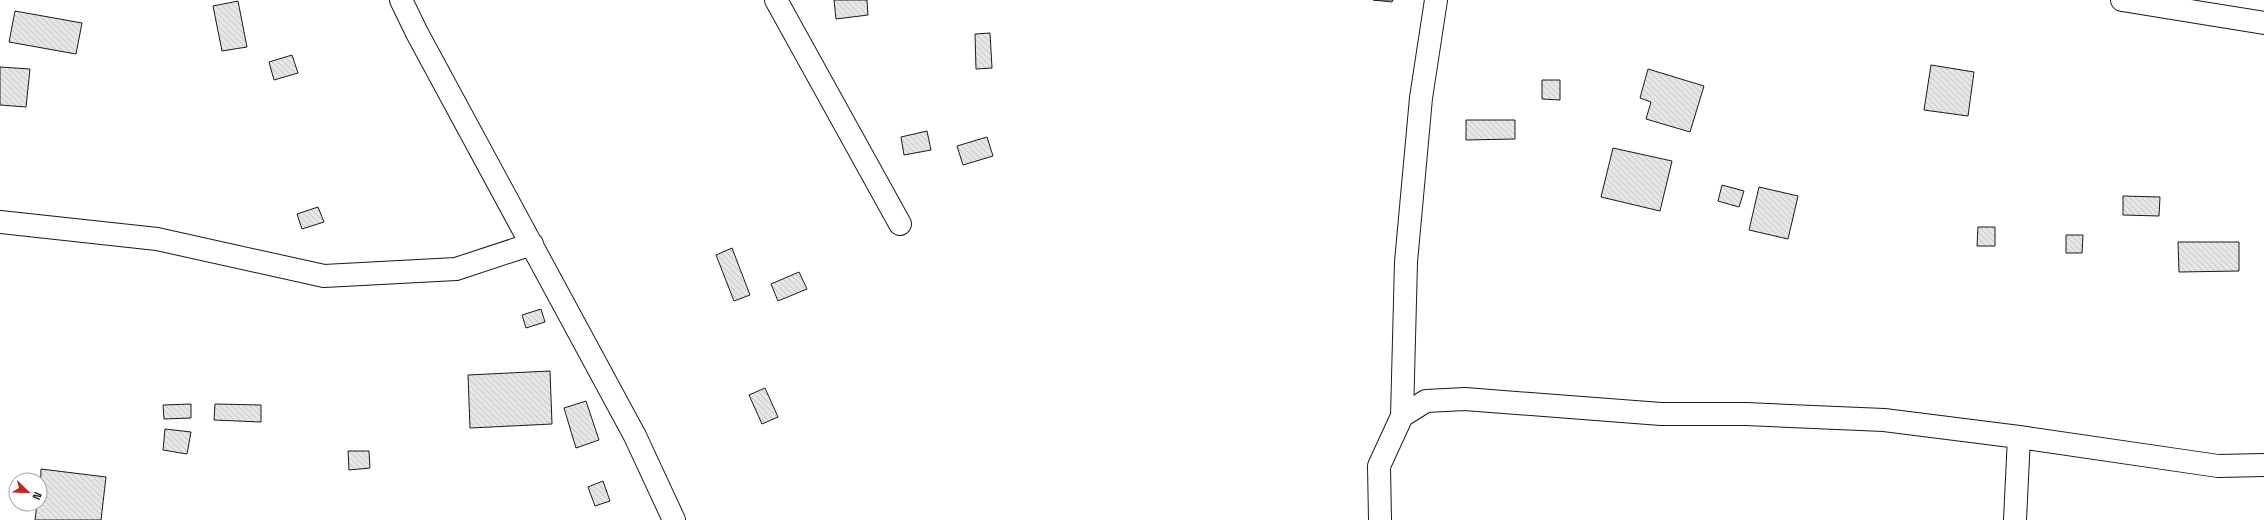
<svg xmlns="http://www.w3.org/2000/svg" width="2264" height="520" font-family="'Space Grotesk',sans-serif">
  <defs>
    <pattern id="building-back-hatch" width="6" height="6" patternUnits="userSpaceOnUse"><rect width="6" height="6" fill="#e6e6e6"/><path d="M-1 5l2 2M0 0l6 6M5-1l2 2" fill="none" stroke="#c5c5c5"/></pattern>
  </defs>
  <rect width="100%" height="100%" fill="#fff"/>
  <path fill="url(#building-back-hatch)" stroke="#1a1a1a" d="M834 0H867L868 15 836 19Z
    M1373 0H1393L1392 2Z
    M238 1 247 47 222 51 213 6Z
    M15 11 82 23 76 54 9 42Z
    M990 33 992 68 976 69 975 34Z
    M292 55 298 73 274 80 269 62Z
    M1931 65 1974 72 1968 116 1924 110Z
    M0 67 30 69 26 107 0 105Z
    M1648 69 1704 86 1690 132 1646 119 1651 102 1640 98Z
    M1542 80H1560V100L1542 99Z
    M1466 120H1515V139L1466 140Z
    M927 131 931 150 904 155 901 137Z
    M987 137 993 156 963 165 957 146Z
    M1613 148 1672 161 1660 211 1601 197Z
    M1722 185 1744 191 1739 207 1718 201Z
    M1759 187 1798 196 1788 239 1749 230Z
    M2123 196 2160 197 2159 216 2123 215Z
    M318 207 324 222 302 229 297 214Z
    M1978 227H1995V246H1977Z
    M2066 235H2083L2082 253H2066Z
    M2178 242H2239V271L2179 272Z
    M732 248 750 295 734 301 716 255Z
    M799 272 807 289 778 301 771 284Z
    M541 309 545 322 526 328 522 315Z
    M550 371 552 424 470 428 468 375Z
    M765 388 778 417 762 424 749 395Z
    M586 401 599 440 576 448 564 408Z
    M191 404V418L164 419 163 405Z
    M215 404 261 405V422L214 420Z
    M165 429 191 432 187 454 163 450Z
    M348 451H369L370 468 349 470Z
    M41 469 106 477 101 520H35L37 504H40Z
    M603 481 610 501 595 506 588 487Z"/>
  <g fill="none" stroke-linecap="round" stroke-linejoin="round">
    <g stroke="#1a1a1a" stroke-width="24">
      <path id="street" d="M401 0 417 33 635 436 674 520
        M776 0 900 224
        M2122 0 2264 23
        M0 222 157 239 324 276 456 269 532 244
        M1402 416 1406 262 1421 98 1436 0
        M1380 520 1379 466 1402 416 1426 401 1465 399 1661 414H1746L1884 420 2019 437 2218 466 2264 465
        M2015 520 2019 437"/>
    </g>
    <use href="#street" stroke="#fff" stroke-width="22"/>
  </g>
  <g transform="translate(28 492) rotate(113)"><circle r="19" fill="#ffffff" stroke="#a3a3a3"/>
  <path d="M0-3L7 15L0 10L-7 15Z" fill="#c62828"/>
  <text y="-6" font-size="11" font-weight="bold" text-anchor="middle" fill="#1a1a1a">N</text>
  </g>
</svg>
